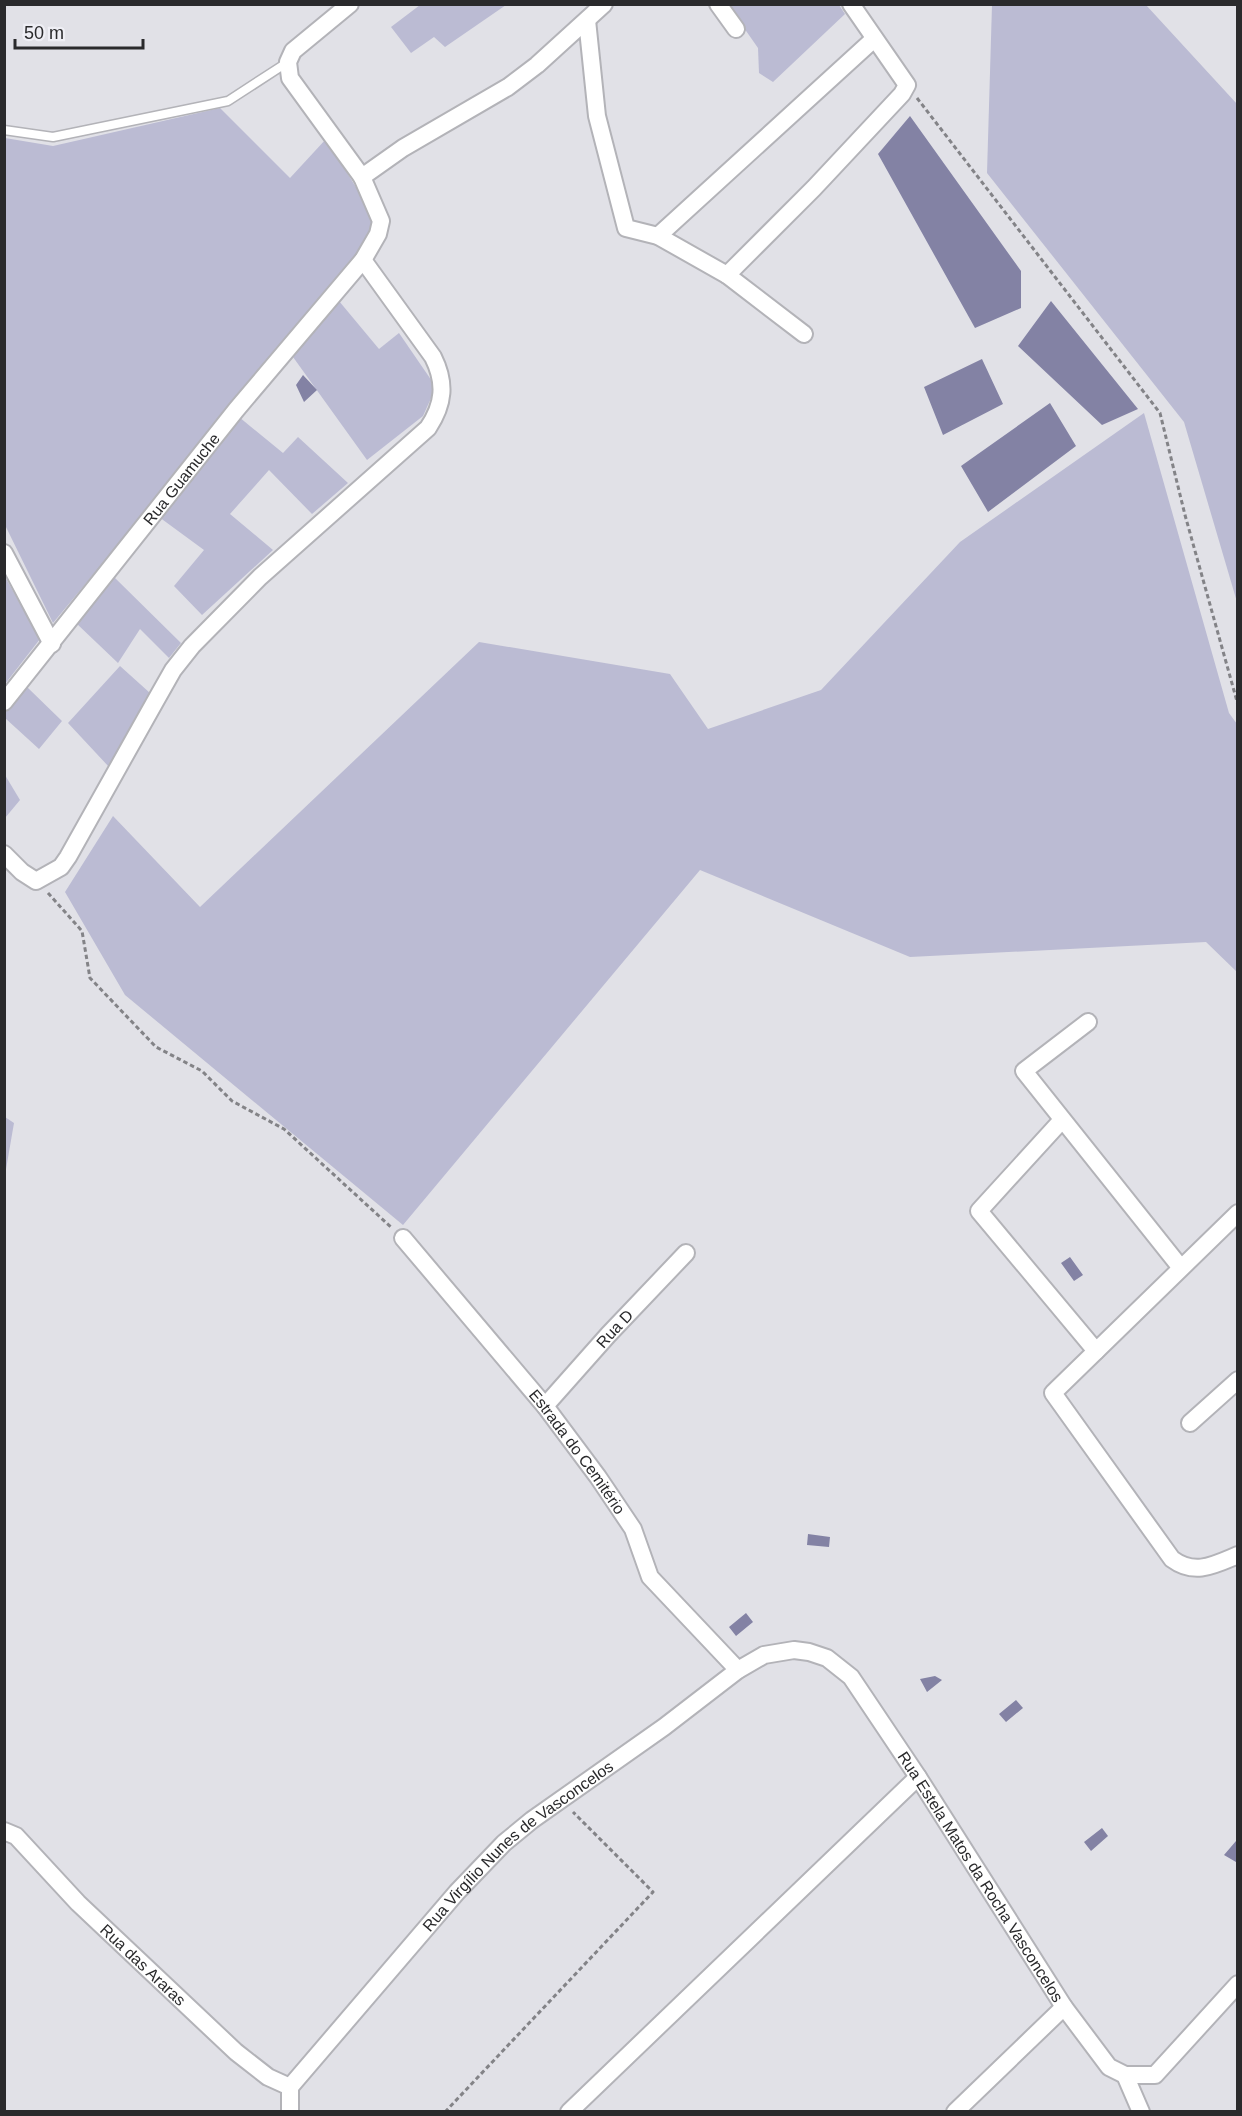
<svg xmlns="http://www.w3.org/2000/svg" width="1242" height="2116" font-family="Arial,sans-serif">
  <rect width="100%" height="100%" fill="#e1e1e7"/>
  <path fill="#bbbbd3" d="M420 5V4L506 5 445 47 434 37 411 53 391 27Z
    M728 5H839L845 14 773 82 759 73 758 48Z
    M992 5H1146L1237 104V602L1184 422 987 173Z
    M220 108 290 178 326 139 377 221 359 254 53 623 5 525V138L53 146Z
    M339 301 379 349 399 333 436 387 423 416 367 460 293 357Z
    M1144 413 1229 713 1237 724V972L1206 942 910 957 700 870 403 1225 125 995 65 892 113 816 200 907 479 642 670 674 708 729 821 690 960 542Z
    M239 417 283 453 298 437 348 483 312 514 269 470 230 514 273 550 202 615 174 586 204 550 159 517Z
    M4 575 40 639 5 684H4Z
    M114 577 181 643 169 658 140 629 118 663 76 623Z
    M120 666 150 693 109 767 68 723Z
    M27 687 62 721 39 749 5 718V712Z
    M5 775 20 800 5 818Z
    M5 1117 14 1123 5 1175Z"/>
  <path fill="#8382a4" d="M910 116 1021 271V308L975 328 878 154Z
    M1051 301 1138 409 1102 425 1018 346Z
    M982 359 1003 404 943 435 924 387Z
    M303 375 317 390 304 402 296 385Z
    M1050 403 1076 446 988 512 961 466Z
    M1070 1257 1083 1275 1074 1281 1061 1263Z
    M808 1534 830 1537 829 1547 807 1545Z
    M746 1613 753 1622 736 1636 729 1627Z
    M935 1676 942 1680 927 1692 920 1679Z
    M1016 1700 1023 1708 1006 1722 999 1714Z
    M1102 1828 1108 1836 1091 1851 1084 1842Z
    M1236 1841 1238 1842 1236 1862 1224 1855Z"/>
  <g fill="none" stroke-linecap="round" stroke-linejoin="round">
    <g stroke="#b3b3b8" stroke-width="11">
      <path id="lane" d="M4 130 53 137 228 101 288 62"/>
    </g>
    <g stroke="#b3b3b8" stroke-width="20">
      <g id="street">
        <path d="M350 4 293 51 288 62 290 78 362 177"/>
        <path d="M718 4 736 29"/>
        <path d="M587 20 597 116 626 228 658 236 727 275"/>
        <path d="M658 236 874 39"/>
        <path d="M804 334 727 275 814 188 902 94 907 85 851 4"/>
        <path d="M4 553 52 644"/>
        <path id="s1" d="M4 702 236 410 363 260 378 234 381 221 362 177 403 148 508 87 537 65 604 4"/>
        <path d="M4 854 22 872 36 881 61 867 68 857 156 700 173 670 192 646 260 577 428 428C444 404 446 383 433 357L363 260"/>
        <path d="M1088 1022 1024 1071 1181 1268"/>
        <path d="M1062 1120 979 1211 1096 1351"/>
        <path d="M1238 1213 1053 1393 1172 1559C1195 1576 1214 1565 1238 1555"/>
        <path id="s2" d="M403 1238 545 1406 598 1477 633 1529 650 1577 738 1670"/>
        <path id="s3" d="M545 1406 608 1335 686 1253"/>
        <path d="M1190 1423 1238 1380"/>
        <path id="s4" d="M4 1831 16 1836 78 1903 236 2052 268 2077 290 2087"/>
        <path d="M1125 2075H1155L1238 1984"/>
        <path id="s5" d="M290 2112V2087L457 1892 504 1843 532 1820 664 1727 738 1670 764 1655 794 1650 809 1652 827 1658 851 1677 918 1777 1064 2007 1109 2067 1125 2075 1141 2112"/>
        <path d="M569 2112 918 1777"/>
        <path d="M955 2112 1064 2007"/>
      </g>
    </g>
    <path stroke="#838387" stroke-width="3" stroke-dasharray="4.5 3" stroke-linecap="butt" d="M917 98 1160 413 1185 515 1238 705
      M48 893 82 931 90 978 156 1047 202 1071 232 1101 284 1129 392 1228
      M445 2112 653 1892 573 1812"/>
    <use href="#lane" stroke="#fff" stroke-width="8"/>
    <use href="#street" stroke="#fff" stroke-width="16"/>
  </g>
  <g text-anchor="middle" stroke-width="6" stroke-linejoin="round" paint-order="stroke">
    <g font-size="16" fill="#2a2a2c" stroke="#efeff5">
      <text dy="6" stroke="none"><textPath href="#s1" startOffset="285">Rua Guamuche</textPath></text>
      <text dy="6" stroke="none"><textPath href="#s3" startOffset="104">Rua D</textPath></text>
      <text dy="6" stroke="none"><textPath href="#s2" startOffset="276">Estrada do Cemitério</textPath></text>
      <text dy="6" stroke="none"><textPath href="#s5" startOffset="358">Rua Virgílio Nunes de Vasconcelos</textPath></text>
      <text dy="6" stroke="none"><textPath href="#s5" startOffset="1004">Rua Estela Matos da Rocha Vasconcelos</textPath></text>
      <text dy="6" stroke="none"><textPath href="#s4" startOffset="194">Rua das Araras</textPath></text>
    </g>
  </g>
  <rect width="1242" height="2116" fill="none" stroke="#2a2a2c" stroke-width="12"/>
  <path d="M15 39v9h128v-9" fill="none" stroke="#2a2a2c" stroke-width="3"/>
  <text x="24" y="39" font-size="18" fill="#2a2a2c" stroke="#efeff5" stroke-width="4.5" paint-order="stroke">50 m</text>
</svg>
